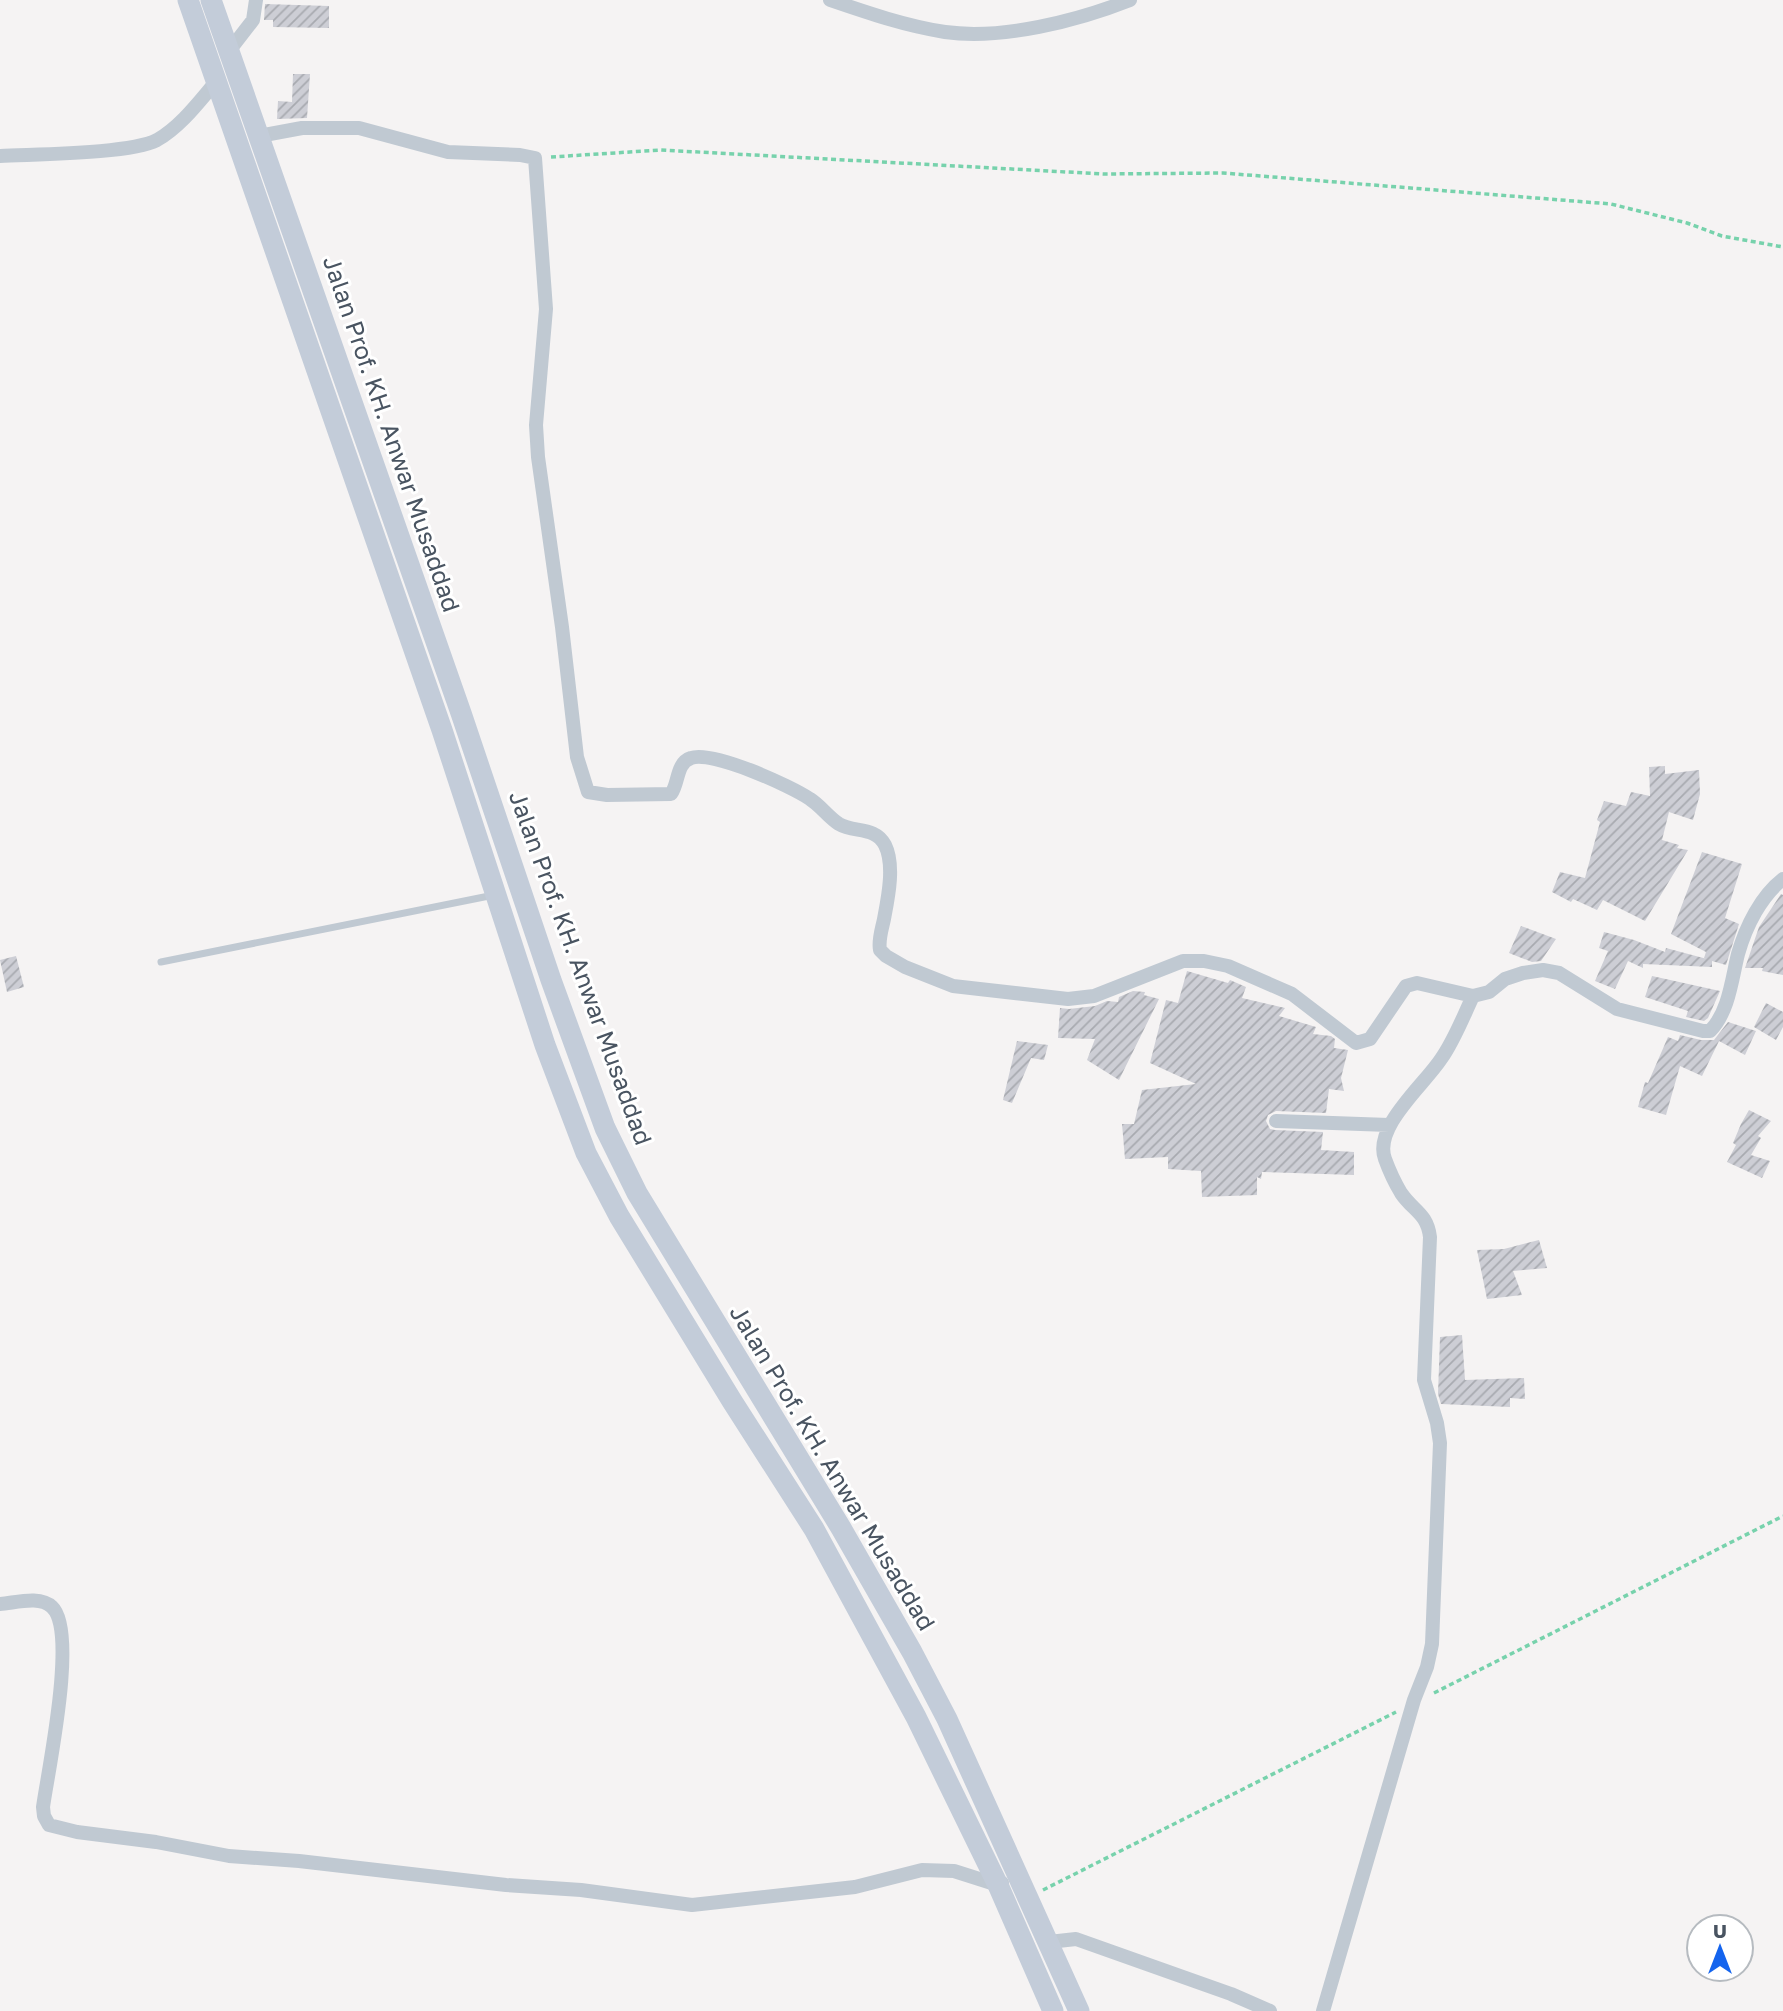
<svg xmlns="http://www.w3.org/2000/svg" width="1783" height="2011" font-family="'Golos Text',sans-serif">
  <defs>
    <pattern id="building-hatch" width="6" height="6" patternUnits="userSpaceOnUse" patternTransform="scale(1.75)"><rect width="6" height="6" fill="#cdced5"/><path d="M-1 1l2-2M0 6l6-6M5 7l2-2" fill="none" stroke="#a8aab0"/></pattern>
  </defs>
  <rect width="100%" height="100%" fill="#f5f3f3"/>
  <path fill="url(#building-hatch)" d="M265 4 329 6V28L273 27V20H264Z
    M293 74H310L307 118 277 119 278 101 292 102Z
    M1665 766V774L1699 770 1700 794 1693 820 1669 812 1662 840 1679 845 1677 848 1688 850 1645 921 1603 900 1597 910 1573 899 1571 902 1552 892 1560 872 1585 878 1600 822 1597 820 1604 801 1626 806 1631 792 1650 796 1649 767Z
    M1702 852 1742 864 1725 918 1739 924 1726 965 1712 961V967L1643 964V968L1628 961 1615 989 1595 981 1608 951 1599 948 1604 932 1634 940 1665 952 1666 948 1707 959 1704 958 1706 952 1671 934Z
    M1781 894 1783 895V975L1762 971 1763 968H1745L1759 927Z
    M1521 926 1556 939 1541 961 1532 962 1509 953Z
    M16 956 24 987 7 992 0 960Z
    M1187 971 1228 983 1230 980 1246 987 1242 998 1285 1008 1279 1016 1316 1027 1313 1034 1331 1036 1335 1039 1334 1048 1348 1050 1341 1078 1344 1091 1329 1089 1326 1113 1276 1111 1268 1115 1266 1121 1270 1129 1275 1130 1323 1132 1321 1150 1354 1152V1175L1262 1172 1261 1179 1257 1177V1195L1202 1197 1201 1171 1168 1169V1157L1125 1159 1122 1124H1134L1142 1090 1196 1084 1150 1063 1166 1000 1178 1003Z
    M1652 976 1720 991 1708 1018 1704 1021 1686 1017 1688 1011 1645 997Z
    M1133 991 1145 992 1144 995 1159 999 1119 1080 1087 1060 1095 1039 1058 1038 1060 1008 1069 1009 1095 1006 1107 1001 1118 1002 1119 997Z
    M1766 1003 1783 1012V1027L1776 1040 1754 1027Z
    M1728 1022 1756 1031 1745 1055 1719 1041 1702 1076 1680 1066 1666 1115 1638 1107 1645 1082 1648 1083 1668 1037 1678 1041 1680 1035 1701 1040H1714Z
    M1017 1041 1048 1045 1044 1060 1031 1058 1012 1103 1003 1100Z
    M1749 1110 1771 1121 1758 1136 1761 1138 1751 1155 1770 1161 1762 1178 1727 1162 1736 1145 1733 1143 1741 1124Z
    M1539 1240 1547 1268 1513 1271 1522 1295 1487 1299 1477 1250 1504 1249Z
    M1462 1335 1465 1380 1524 1378 1525 1399 1510 1398V1407L1441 1404 1438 1394 1440 1337Z"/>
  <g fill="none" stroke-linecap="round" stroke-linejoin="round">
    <path stroke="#77d2ac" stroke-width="3.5" stroke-dasharray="5 3.5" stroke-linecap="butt" d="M551 157 661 150 1104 174 1223 173 1611 204 1687 223 1722 236 1783 247
      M1434 1693 1783 1516
      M1043 1890 1396 1712"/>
    <path stroke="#c0c9d2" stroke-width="7" d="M161 962 494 895"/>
    <path stroke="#c0c9d2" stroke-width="14" d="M830 0C868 13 906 26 945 32 1002 40 1077 21 1130 0
      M229 51 253 20 256 0
      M259 136 302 128H359L448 152 520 155 535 158 546 309 536 425 538 457 562 627 577 757 588 792 607 795 671 794C679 783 676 763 691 758 712 750 791 786 810 799 821 806 828 817 839 824 854 833 875 826 885 845 895 865 888 898 884 919 882 929 878 940 880 950L886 956 905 967 953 986 1068 999 1094 996 1183 961H1204L1228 966 1292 994 1356 1043 1370 1039 1406 986 1417 983 1473 996C1463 1017 1454 1041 1441 1059 1424 1085 1373 1127 1385 1159 1389 1170 1395 1183 1401 1193 1413 1211 1427 1213 1430 1237L1424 1380 1437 1423 1440 1443 1432 1644 1427 1667 1414 1700 1323 2011
      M0 156C35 154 130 154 157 140 180 127 198 103 215 83
      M1473 996 1489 992 1505 979 1523 973 1543 970 1559 973 1617 1009 1703 1031H1710C1729 1012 1732 978 1738 954 1746 926 1761 896 1783 879
      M1276 1121 1389 1125
      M0 1604C15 1603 40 1595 52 1607 78 1631 48 1771 43 1807L44 1816 49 1825 77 1832 156 1842 229 1856 299 1861 506 1885 581 1890 692 1905 855 1887 922 1870 954 1871 998 1885 1002 1883
      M1049 1942 1076 1939 1231 1994 1270 2011"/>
    <path stroke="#c3ccd9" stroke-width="21" d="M188 0 442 730 545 1045 586 1153 619 1216 732 1401 814 1529 916 1717 998 1885 1053 2011
      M211 0 461 713 551 980 605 1128 637 1193 841 1528 912 1652 947 1719 1079 2011"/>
  </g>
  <g text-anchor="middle" stroke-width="6" stroke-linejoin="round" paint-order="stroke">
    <g font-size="24" fill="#495461" stroke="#fff">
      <text transform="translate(391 434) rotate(71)" y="8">Jalan Prof. KH. Anwar Musaddad</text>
      <text transform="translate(580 968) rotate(70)" y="8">Jalan Prof. KH. Anwar Musaddad</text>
      <text transform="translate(832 1468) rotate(59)" y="8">Jalan Prof. KH. Anwar Musaddad</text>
    </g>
  </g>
  <g transform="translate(1720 1948)"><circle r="33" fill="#ffffff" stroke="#b6bbc0" stroke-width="2"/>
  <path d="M0-5L12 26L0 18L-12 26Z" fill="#1464ee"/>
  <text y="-10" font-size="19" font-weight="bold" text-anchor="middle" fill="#495461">U</text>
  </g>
</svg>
